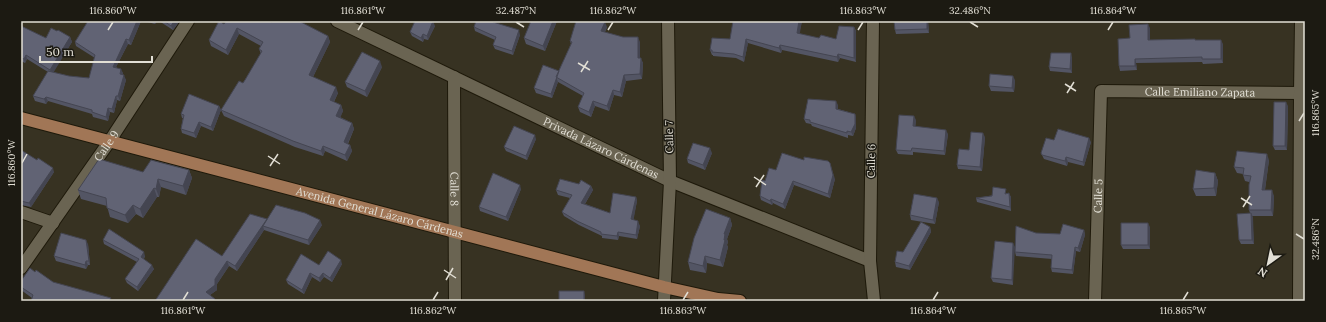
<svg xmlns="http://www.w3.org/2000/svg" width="1326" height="322" font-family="Lora,serif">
  <rect width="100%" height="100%" fill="#373222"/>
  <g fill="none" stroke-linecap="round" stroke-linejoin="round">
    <g stroke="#1e190a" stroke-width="14">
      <g id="minor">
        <path id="s1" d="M337 21 670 181 870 261"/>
        <path d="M873 21 870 261 874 301"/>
        <path id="s2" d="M454 77 455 301"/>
        <path d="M21 212 53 223"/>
        <path id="s3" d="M21 268 109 142 188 21"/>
        <path d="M664 301 670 181 668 21"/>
        <path id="s4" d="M1095 301 1101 91 1300 93"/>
        <path d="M1299 301 1300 93 1301 21"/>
      </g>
    </g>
    <g stroke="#1e190a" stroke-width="14">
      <g id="major">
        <path id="s5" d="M21 118 664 287 718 299 740 301"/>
      </g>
    </g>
    <use href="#minor" stroke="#6a6452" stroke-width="12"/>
    <use href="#major" stroke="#a17656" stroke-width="12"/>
  </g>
  <path fill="#535564" d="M88 21H141L131 45 128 44 116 67 123 73 122 75 126 80 120 101 117 100 114 113 110 112 108 121 93 117 92 114 48 101 46 104 35 101 33 96 48 72 27 59 25 63 21 61V26L46 38 57 31 70 37 72 42 53 72 69 76 89 78 95 58 76 46 75 42Z
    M144 21H157L155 24Z
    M159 21H178L179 22 173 30Z
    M557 21 545 51 526 44 524 38Z
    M733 21H802L799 34 819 38 836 39 854 27 856 31V62L840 58 838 62 782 50 781 53 748 43 744 62 736 58 713 56V55H712L710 50 730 39Z
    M894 21H928L929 33 896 34 895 30Z
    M272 22 328 36 330 42 313 77 338 93 334 102 341 105 343 111 340 117 352 123 354 129 348 144 350 145 352 151 347 161 325 151 323 156 295 147 224 116 221 110 243 83 261 54 259 49 261 46 239 34 228 55 211 46 209 40 224 24Z
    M496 23 520 35 513 55 495 49 493 45 495 40 475 31 474 27Z
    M435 26 428 40 424 39 423 42 412 36 410 32Z
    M607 27 605 32 640 42V58L643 63 642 79 626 81 622 97 614 95 609 111 595 106 591 117 580 112 578 107 583 96 558 82 552 98 536 93 534 88 559 71 571 44 570 41Z
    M1150 28V40H1195L1223 44V63L1203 64 1202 62 1136 63 1137 70 1120 71 1119 66 1130 38Z
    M1072 57V73L1050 71 1049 67Z
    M382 67 367 97 347 87 345 82Z
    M1015 80 1014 92 991 91 989 86Z
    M838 105V109L855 114 856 118V128L853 136 848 135V138L812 126 811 124 806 123 804 119Z
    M219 106 221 110 213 131 201 126 196 138 182 133 181 129 183 118H182L181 114Z
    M1288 106 1287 150H1275L1273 146Z
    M916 120 915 127 948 134 945 155 913 152V155L898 154 896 150Z
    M985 137 982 171 958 169 957 165 969 150Z
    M536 139 527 160 506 151 504 147Z
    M1054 140 1091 142 1084 166 1068 162 1067 166 1044 159 1041 153Z
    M21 150 54 172 31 207 21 205Z
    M712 153 705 170 688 163 687 159Z
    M1269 160 1265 190 1274 196 1273 216H1252L1254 244H1241L1239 240 1250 213 1249 210V182L1245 181 1243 175V174L1237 173 1234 167Z
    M189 170 192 178 186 195 161 187 159 197H157L143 218 136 214 128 223 110 217 107 206 81 199 78 190 143 172Z
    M776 170 835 179 830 198 794 185 785 209 773 203 772 205 761 200 760 196 765 181Z
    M1215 173 1218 181 1216 196H1196L1193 189Z
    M579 184 591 186 593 190 585 204 610 213 636 197 637 201 633 220 640 226 637 239 619 236 618 240 602 238V236L579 225 564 216 562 212 570 198 558 195 556 190Z
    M521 189 508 221 480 211 479 207Z
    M1007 193 1011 197V211L977 202 976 198Z
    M939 202 935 224 911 220 910 215Z
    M730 218 732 225 727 239 728 242 727 245 728 247 723 267 707 263 706 273 690 270 688 262Z
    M267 219 322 225 309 245 264 230 237 271 229 266 217 284V290L210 295 155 301 222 256Z
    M930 227 931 232 910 270 896 267 895 262 903 252Z
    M1150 227V249H1123L1121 245Z
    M1084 230 1085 235 1080 252 1076 251 1073 274 1052 272 1051 268 1052 259 1016 256 1015 252 1036 233 1060 234Z
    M103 240 145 256 144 259 154 269 138 291 127 283 125 279 137 262 104 244Z
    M1013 243V285L993 282 991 278Z
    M88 244 90 265H88L86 269 56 261 54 256Z
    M342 264 332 282 324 277 320 282 312 277 304 294 288 284 286 280 319 265Z
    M35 272 53 282 32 298 21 290V281Z"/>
  <path fill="#444551" d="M137 21H141L131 45 129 40Z
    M153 21H157L155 24Z
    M174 21H178L179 22 173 30 171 26Z
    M433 21 435 26 428 40 427 36Z
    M553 21H557L545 51 543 46Z
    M799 21H802L799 38 797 33Z
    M927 21H928L929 33 927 29Z
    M605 22 607 27 603 36 601 31Z
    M1148 24 1150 28V44L1148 40Z
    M854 27 856 31V62L854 58Z
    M237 28 239 34 228 55 226 50Z
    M519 30 520 35 513 55 512 51Z
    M423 34 424 39 423 42 421 38Z
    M328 36 330 42 311 81 309 75Z
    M70 37 72 42 52 75 50 70Z
    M638 37 640 42V63L638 58Z
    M126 39 128 44 114 71 113 67Z
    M746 39 748 43 744 62 743 57Z
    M1221 40 1223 44V63L1221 59Z
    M780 45 782 50 781 53 779 48Z
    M1071 53 1072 57V73L1070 69Z
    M838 54 840 58 838 62 837 57Z
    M26 55 27 59 25 63 24 59Z
    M641 58 643 63 642 79 640 74Z
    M1135 59 1136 63 1137 70 1135 66Z
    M380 61 382 67 367 97 365 91Z
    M121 69 123 73 121 79 120 74Z
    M124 75 126 80 120 101 118 96Z
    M624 75 626 81 622 97 620 92Z
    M1013 76 1015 80 1014 92 1012 88Z
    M556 77 558 82 552 98 551 94Z
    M336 87 338 93 332 105 330 100Z
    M613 90 614 95 609 111 607 106Z
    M116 96 117 100 114 113 112 109Z
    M46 97 48 101 46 104 44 99Z
    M593 101 595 106 591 117 589 112Z
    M836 101 838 105V113L836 109Z
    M1286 102 1288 106 1287 150 1285 146Z
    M341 105 343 111 339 121 336 116Z
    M219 106 221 110 213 131 211 127Z
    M108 108 110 112 108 121 106 117Z
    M855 114 856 118V128L853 136 851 132Z
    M914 116 916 120 915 131 913 126Z
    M199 122 201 126 196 138 194 133Z
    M352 123 354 129 346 147 344 142Z
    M946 130 948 134 945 155 944 151Z
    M983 133 985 137 982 171 980 167Z
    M535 135 536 139 527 160 526 156Z
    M1089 138 1091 142 1084 166 1083 162Z
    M350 145 352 151 347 161 345 155Z
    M323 146 325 151 323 156 321 151Z
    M710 148 712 153 705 170 703 165Z
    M1267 154 1269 160 1264 196 1262 190Z
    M1066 157 1068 162 1067 166 1065 161Z
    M830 163 835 179 830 198 828 194Z
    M53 168 54 172 31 207 29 203Z
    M189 170 192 178 186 195 183 186Z
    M1215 173 1218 181 1216 196 1214 188Z
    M158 179 161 187 159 197 156 189Z
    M793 181 794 185 785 209 783 204Z
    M520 185 521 189 508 221 506 217Z
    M591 186 593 190 583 207 581 203Z
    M154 188 157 197 143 218 140 209Z
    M1272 190 1274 196 1273 216 1271 210Z
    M1009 193 1011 197V211L1010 207Z
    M636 197 637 201 633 223 631 219Z
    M937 198 939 202 935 224 933 220Z
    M771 199 773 203 772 205 770 201Z
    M133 205 136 214 128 223 125 215Z
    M1251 213 1253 217 1254 244 1252 240Z
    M730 218 732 225 727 239 728 242 727 245 728 247 723 267 720 260 724 234Z
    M267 219 263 226 264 230 237 271 235 266Z
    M320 220 322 225 309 245 308 240Z
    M638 221 640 226 637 239 636 235Z
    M1148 223 1150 227V249L1148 245Z
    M930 227 931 232 910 270 909 266Z
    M1084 230 1085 235 1080 252 1078 248Z
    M618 232 619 236 618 240 617 236Z
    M86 240 88 244 90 265 89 261Z
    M1013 243 1015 247 1013 285 1012 280Z
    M1075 247 1076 251 1073 274 1072 270Z
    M144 252 145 256 142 261 141 257Z
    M705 256 707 263 706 273 703 266Z
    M341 260 342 264 332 282 330 278Z
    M86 261 88 265 86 269 85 265Z
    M227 261 229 266 217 284V290L207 297 206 292 215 279Z
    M152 265 154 269 138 291 137 287Z
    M310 273 312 277 304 294 302 290Z
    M323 273 324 277 320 282 319 278Z
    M584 291 585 295V301H584Z"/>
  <path fill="#616374" stroke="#444551" d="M88 21H137L129 40 126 39 113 67 121 69 120 74 124 75 118 96H116L112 109 108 108 106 117 92 112V110L46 97 44 99 33 96 48 71 69 76 89 78 95 55 75 42Z
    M164 21H174L171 26Z
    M219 21 224 24 226 21H270L272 22 273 21H299L328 36 309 75 336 87 330 100 341 105 336 116 352 123 344 142 350 145 345 155 323 146 321 151 293 141 221 110 239 81 243 83 245 80 262 51 259 49 263 42 237 28 226 50 209 40Z
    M415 21H433L427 36 423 34 421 38 410 32Z
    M476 21H494L493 22 519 30 512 51 493 45 496 37 474 27Z
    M531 21H553L543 46 524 38Z
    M576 21H603L605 22 601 31 623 37H638V58H641L640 74 624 75 620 92 613 90 607 106 593 101 589 112 578 107 584 93 556 77 572 42 570 41Z
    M733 21H799L797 33 819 38 821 35 836 39 839 26 854 27V58L838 54 837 57 780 45 779 48 746 39 743 57 734 54 712 52V50H710L712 38 730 39Z
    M894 21H927V29L895 30Z
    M1148 24V40L1195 39V40H1221V59H1202V57L1135 59V66H1119L1118 39 1130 38 1129 25Z
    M21 26 46 38 51 28 57 31 58 30 70 37 50 70 26 55 24 59 21 58Z
    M362 52 380 61 365 91 345 82Z
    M1051 53H1071L1070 69 1049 67Z
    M543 65 559 71 551 94 534 88Z
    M990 74 1013 76 1012 88 989 86Z
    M189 94 219 106 211 127 199 122 194 133 181 129 184 115 181 114Z
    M808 99 836 101V109L855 114V124L851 132 847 131V133L810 122V120L804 119Z
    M1274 102H1286L1285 146H1273Z
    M899 115 914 116 913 126 946 130 944 151 912 148 911 151 896 150Z
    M514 126 535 135 526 156 504 147Z
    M1058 129 1089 138 1083 162 1066 157 1065 161 1042 155 1041 153 1046 138 1054 140Z
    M971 132 983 133 980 167 957 165 959 149 969 150Z
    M693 143 710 148 703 165 687 159Z
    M21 150 37 160 38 158 53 168 29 203 21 201Z
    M1237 151 1267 154 1262 190H1272L1271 210H1249V185L1251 176 1243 175 1244 168 1234 167Z
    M782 153 804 160V157L828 161 830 163 833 175 828 194 793 181 783 204 771 199 770 201 760 196 762 180 765 181 769 168 776 170Z
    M99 159 143 172 151 160 189 170 183 186 158 179 156 189 154 188 140 209 133 205 125 215 107 208 106 198 78 190Z
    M1196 170 1215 173 1214 188 1193 189Z
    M493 173 520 185 506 217 479 207Z
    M560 179 579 184 581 180 591 186 581 203 610 213 613 193 636 197 631 219 638 221 636 235 618 232 617 236 601 234V232L577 221 562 212 572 195 556 190Z
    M993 187 1006 189 1005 194 1009 193 1010 207 976 198 992 196Z
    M914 194 937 198 933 220 910 215Z
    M276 205 305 213 320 220 308 240 263 226Z
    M706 209 730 218 724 234H725L724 240H725L720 260 705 256 703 266 688 262 694 238Z
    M1251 213 1252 240H1239L1237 214Z
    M250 214 267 219 235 266 227 261 215 279V285L206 292 215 299 214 301H155L196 239 222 256Z
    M921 222 930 227 909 266 895 262 897 251 903 252Z
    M1121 223H1148V245H1121Z
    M1063 224 1084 230 1078 248 1075 247 1072 270 1051 268 1052 255 1015 252 1016 226 1036 233 1060 234Z
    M109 229 144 252 141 257 152 265 137 287 125 279 139 259 103 240Z
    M61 233 86 240 89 261H86L85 265 54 256Z
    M995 241 1013 243 1012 280 991 278Z
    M328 251 341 260 330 278 323 273 319 278 310 273 302 290 286 280 301 254 319 265Z
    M30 268 35 272 36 270 53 282 111 298 109 301H31L33 295 21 287V281Z
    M559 291H584V301H559Z"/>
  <path fill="none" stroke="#e2dfd5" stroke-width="1.5" d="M516 22 524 27M970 22 978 27M108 30 113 22M358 30 363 22M608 30 613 22M858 30 863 22M1108 30 1113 22M578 63 590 70M581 72 588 61M1065 84 1076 91M1067 93 1074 82M1299 121 1304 113M268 156 280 164M22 163 27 154M270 166 278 154M754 177 766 185M756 187 764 175M1241 198 1252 205M1243 207 1250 196M1296 234 1304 239M444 270 456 278M446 280 453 268M183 300 188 292M433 300 438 292M683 300 688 292M933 300 938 292M1183 300 1188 292"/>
  <g text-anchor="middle" stroke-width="3" stroke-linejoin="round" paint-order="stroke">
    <g font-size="11" fill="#e2dfd5" stroke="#1c1a12">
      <text dy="4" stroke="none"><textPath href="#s4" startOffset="309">Calle Emiliano Zapata</textPath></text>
      <text transform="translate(669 137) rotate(-91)" y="4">Calle 7</text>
      <text dy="4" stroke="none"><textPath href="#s3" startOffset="149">Calle 9</textPath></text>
      <text dy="4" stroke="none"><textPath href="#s1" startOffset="293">Privada Lázaro Cárdenas</textPath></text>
      <text transform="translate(871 161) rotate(-89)" y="4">Calle 6</text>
      <text dy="4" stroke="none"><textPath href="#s2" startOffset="112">Calle 8</textPath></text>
      <text dy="4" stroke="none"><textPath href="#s4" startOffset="105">Calle 5</textPath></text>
      <text dy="4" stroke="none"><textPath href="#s5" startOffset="371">Avenida General Lázaro Cárdenas</textPath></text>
    </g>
  </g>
  <rect width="1326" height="322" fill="none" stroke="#1c1a12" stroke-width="44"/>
  <g transform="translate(1268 264) rotate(213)" stroke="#1c1a12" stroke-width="3" paint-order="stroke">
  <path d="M0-3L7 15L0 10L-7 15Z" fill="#e2dfd5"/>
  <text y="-6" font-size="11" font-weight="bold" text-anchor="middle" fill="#e2dfd5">N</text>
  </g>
  <path d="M40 56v6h112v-6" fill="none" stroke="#e2dfd5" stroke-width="2"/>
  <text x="46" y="56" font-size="12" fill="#e2dfd5" stroke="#1c1a12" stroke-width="3" paint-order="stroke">50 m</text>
  <rect x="22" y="22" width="1282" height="278" fill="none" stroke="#e2dfd5" stroke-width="1.5"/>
  <g font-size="10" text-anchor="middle" fill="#e2dfd5">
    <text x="113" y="14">116.860°W</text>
    <text x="363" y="14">116.861°W</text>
    <text x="516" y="14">32.487°N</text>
    <text x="613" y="14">116.862°W</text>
    <text x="863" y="14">116.863°W</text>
    <text x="970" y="14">32.486°N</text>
    <text x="1113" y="14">116.864°W</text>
    <text transform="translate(1315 113) rotate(-90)" y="4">116.865°W</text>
    <text transform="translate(11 163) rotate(-90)" y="4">116.860°W</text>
    <text transform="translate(1315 239) rotate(-90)" y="4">32.486°N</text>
    <text x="183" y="314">116.861°W</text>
    <text x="433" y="314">116.862°W</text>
    <text x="683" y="314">116.863°W</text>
    <text x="933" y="314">116.864°W</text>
    <text x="1183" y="314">116.865°W</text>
  </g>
</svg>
